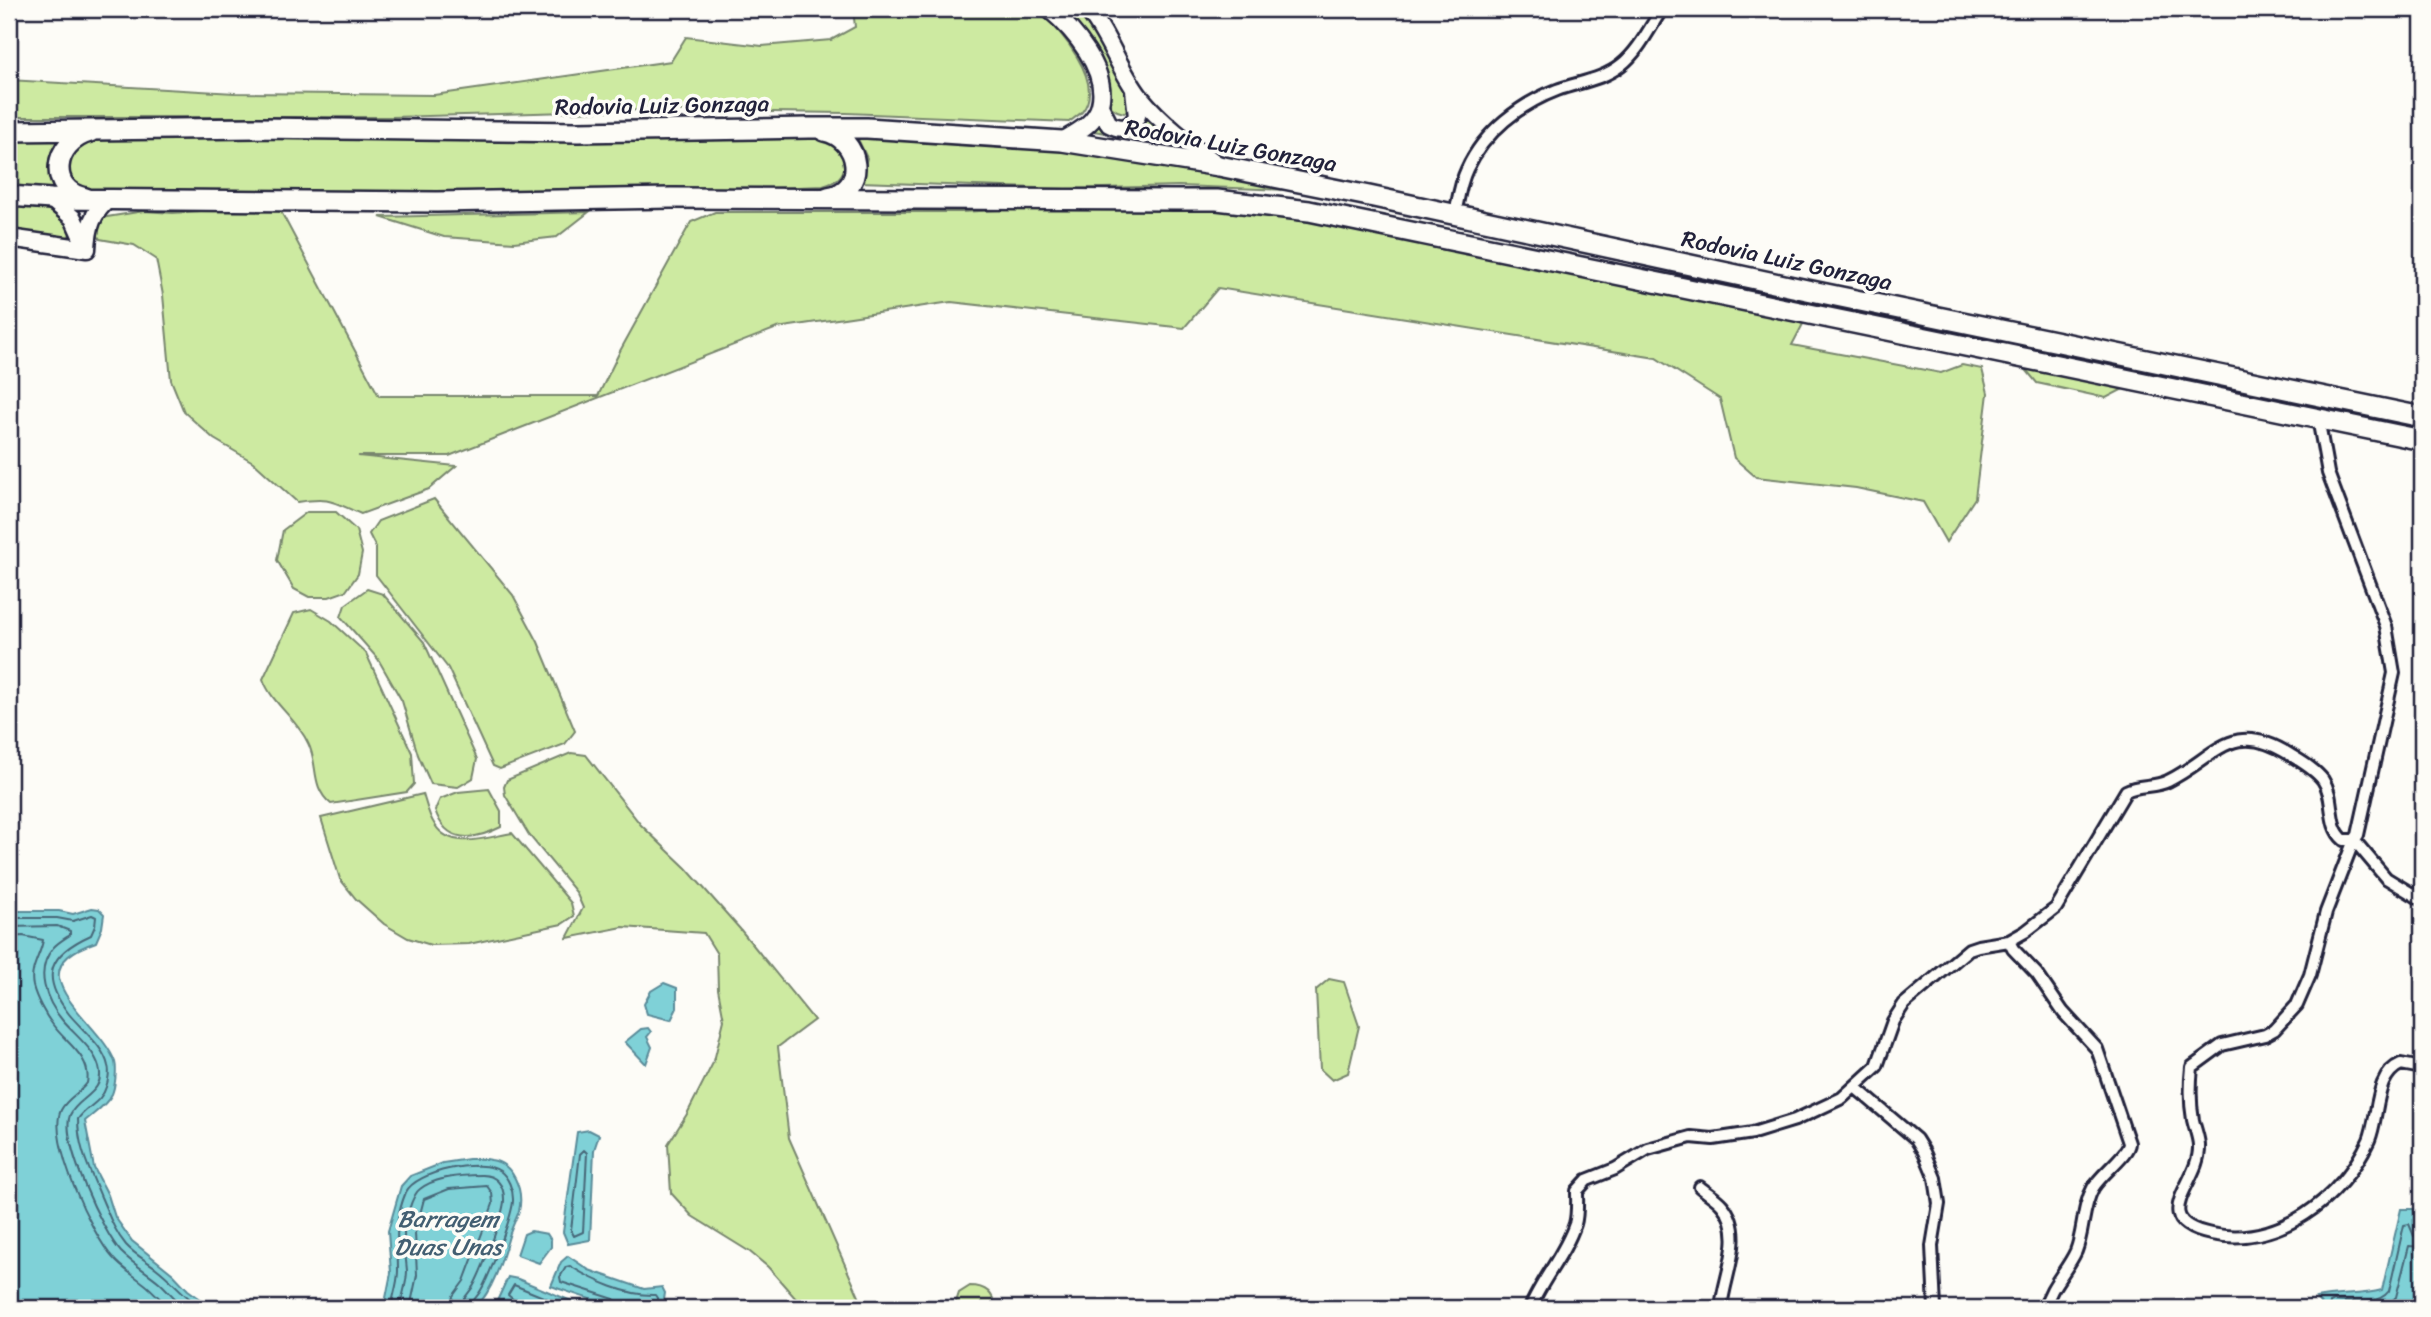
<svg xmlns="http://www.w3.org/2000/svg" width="2431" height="1317" font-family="Sriracha,sans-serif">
  <rect width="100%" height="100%" fill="#fdfcf7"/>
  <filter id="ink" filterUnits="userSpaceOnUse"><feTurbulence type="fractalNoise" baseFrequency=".0143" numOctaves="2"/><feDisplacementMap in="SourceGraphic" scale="14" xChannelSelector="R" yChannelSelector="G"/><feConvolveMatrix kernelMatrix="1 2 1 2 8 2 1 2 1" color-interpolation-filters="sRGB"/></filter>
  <g filter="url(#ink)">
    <path fill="#cdeaa1" stroke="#78866e" stroke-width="2" d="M853 9H1037C1058 28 1107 82 1082 112 1079 115 1073 119 1069 122L846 113 638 110 392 117H9V80L235 93 434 95 671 61 686 37 762 46 831 40 855 27Z
      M1063 9H1084L1128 77 1129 110 1124 113C1095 108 1102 72 1093 49 1088 35 1073 19 1063 9Z
      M1139 96 1182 145 1087 130 1093 121 1128 131Z
      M101 130 820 132 847 154C845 172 842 181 823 186L437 202 278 206 379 396H598L620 351 691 222 715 212H961L1038 208H1169L1265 212 1766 310 1803 324 1792 345 1941 373 1962 365 1982 369 1988 393 1975 498 1946 542 1923 502 1856 488 1756 477 1734 458 1720 399 1656 358 1218 288 1184 328 951 302 777 328 449 456H358L456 466 429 489 361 514C331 501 331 497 297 502L253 462 214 439 184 412 171 380 163 295 156 259 134 245 100 239 92 227 95 219 144 211 173 213 271 206 74 192 63 156Z
      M855 133 974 135 1318 191 1179 186 1065 189 860 182 867 158Z
      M9 140H60L51 157 49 173 64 196 9 191Z
      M9 204 47 209 68 224 70 234 66 241 9 233Z
      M589 212 557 237 514 242 444 237 380 217Z
      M2018 360 2135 383 2106 398 2037 383Z
      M434 499 513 595 538 642 575 731 565 744 500 769 493 766 448 668 376 575V548L369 534 378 521Z
      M307 512H336L356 530 362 553 358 574 346 591 329 597H309L294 589 277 560 283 530Z
      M367 589 383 594 424 642 477 759 473 778 458 787 431 784 418 755 402 701 378 659 341 617 345 605Z
      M311 609 331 621 366 653 412 753 414 784 407 792 331 804C310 787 319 764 308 743 297 719 272 704 263 679L294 613Z
      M571 753 586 755 641 825 686 868 740 929 814 1020 778 1047 789 1138 864 1308H804L768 1267 750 1252 692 1216 671 1193 668 1144 687 1114 714 1061 724 1020 718 989 717 954 704 933 623 927 567 938 583 908 576 892 529 835 505 795 504 787 507 780Z
      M489 789 501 811V827C473 841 446 844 435 810L440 799 458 792Z
      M423 794C426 804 429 817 435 825 451 851 488 837 512 833L571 903 574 916 562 924 469 944 431 945 408 938 384 924 356 899 340 879 321 818Z
      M1329 979 1344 982 1359 1026 1348 1073 1332 1080 1320 1069 1316 990Z
      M970 1286C985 1286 994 1293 995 1308H954L959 1293Z"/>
    <path fill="#7fd1d7" stroke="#5a8b99" stroke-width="2" d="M92 908 99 909 104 914 102 928 96 942C9 971 100 1020 115 1062 117 1070 115 1087 112 1094 106 1106 94 1113 85 1121L94 1168 108 1195 115 1217 132 1241 173 1274 188 1290 213 1308H9V911H59L73 914Z
      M664 983 677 988V1008L671 1020 647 1014 644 1004 651 991Z
      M648 1028 651 1032 647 1037 652 1047 646 1064 625 1042 641 1029Z
      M589 1130 599 1135 594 1150 590 1240 568 1244 563 1232 577 1132Z
      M469 1159C476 1159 484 1158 491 1160 513 1163 524 1190 519 1211 516 1219 512 1227 509 1236 502 1260 493 1291 475 1308H384L391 1273 388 1231 401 1186 410 1176 443 1163Z
      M2401 1209H2414L2419 1232 2422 1235V1308H2324L2316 1298C2338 1293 2360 1296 2382 1290Z
      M531 1231 547 1234 551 1240V1247L539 1263 517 1255 524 1234Z
      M568 1256 589 1270 644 1289 662 1287 665 1293 663 1307C625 1314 587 1298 551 1286L561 1262Z
      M508 1277 518 1279 588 1308H518L497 1301Z"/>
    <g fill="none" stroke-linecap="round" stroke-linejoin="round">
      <path stroke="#476879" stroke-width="2" d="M9 918H57L73 921 92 915 96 917 95 926 91 935C49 954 39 976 69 1014 81 1029 104 1046 108 1066 110 1071 108 1082 106 1087 102 1102 86 1107 78 1119 78 1149 90 1170 101 1197 109 1215 113 1229 126 1245 135 1255 147 1261 156 1268 173 1281 184 1296 201 1308
        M9 927 57 926 70 931V935C64 939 57 943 53 948 34 971 46 1001 63 1021 75 1035 94 1049 99 1067 106 1093 78 1097 70 1115 60 1140 103 1233 121 1252 133 1264 147 1272 159 1282 169 1291 176 1301 186 1308
        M9 937 23 936 43 940C41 955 29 968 33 986 36 998 45 1015 53 1025 66 1043 92 1057 87 1083 80 1093 67 1098 61 1110 47 1139 92 1235 113 1258 121 1268 132 1274 142 1282 152 1289 160 1299 169 1308
        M584 1150 587 1153 583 1232 574 1236 571 1230 580 1154Z
        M391 1308C393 1296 398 1283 398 1271 398 1240 393 1223 406 1192 416 1171 481 1158 500 1171 508 1177 513 1189 513 1199 514 1212 489 1277 481 1290 477 1298 471 1300 471 1308
        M400 1308C402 1296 407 1283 407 1271 406 1259 404 1246 404 1234 404 1224 412 1194 420 1189 435 1177 463 1175 482 1175 496 1175 504 1185 504 1199 505 1212 481 1272 474 1285 469 1294 462 1297 462 1308
        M410 1308 417 1275 415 1233 424 1199 449 1189 487 1186 492 1193 493 1204 464 1281 453 1296 451 1308
        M517 1308 516 1302 508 1295 514 1285 570 1308
        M619 1308 618 1303 614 1299 561 1282 560 1277 566 1267 570 1266C594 1281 628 1296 655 1295L657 1298V1308
        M2329 1308 2330 1303 2334 1301C2350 1302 2378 1306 2389 1291L2404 1225 2409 1224 2414 1236 2422 1238
        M2374 1308 2389 1304 2396 1297 2409 1246 2422 1247"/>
      <g stroke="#22223b" stroke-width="16">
        <path id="street" d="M1455 215C1458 200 1460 183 1467 169 1484 132 1520 104 1557 90 1579 82 1602 80 1621 65 1639 51 1650 27 1662 9
          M2422 900 2386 878 2354 840 2326 912 2310 975 2297 1005 2274 1030 2265 1035 2222 1045 2192 1067C2190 1085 2190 1103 2193 1120 2195 1129 2199 1138 2199 1146 2201 1182 2144 1220 2211 1234 2278 1248 2342 1199 2369 1140 2379 1117 2374 1075 2401 1064L2422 1068
          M2009 941 2013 949 2037 974 2063 1012 2097 1049 2129 1143C2129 1154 2100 1175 2093 1188 2082 1208 2084 1231 2076 1251 2067 1271 2050 1286 2045 1308
          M1856 1088 1916 1139 1924 1152 1935 1178 1939 1204 1932 1246 1935 1308
          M1700 1187C1707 1193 1716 1198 1722 1205 1747 1234 1724 1275 1721 1308
          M1530 1308C1542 1279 1565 1254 1575 1224 1578 1214 1577 1201 1577 1191L1587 1180 1615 1169 1648 1149 1691 1137 1713 1139 1753 1133 1795 1120 1842 1098 1877 1066 1893 1021 1904 1004 1969 949 1978 946 2009 941 2025 932 2056 908 2126 791C2139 784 2154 788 2168 781 2215 758 2231 718 2289 754 2300 761 2315 769 2323 780 2336 799 2326 825 2344 840H2354L2358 835 2394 673 2386 626 2328 473 2318 418"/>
      </g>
      <g stroke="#22223b" stroke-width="21">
        <path id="secondary" d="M1049 9C1073 29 1109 70 1100 105 1096 123 1076 133 1062 141
          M1087 9C1109 35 1119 70 1140 97 1162 124 1191 145 1218 165
          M1100 106 1109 124C1122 131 1130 128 1137 116L1134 90
          M51 199 73 218 87 249
          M9 238 87 249
          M87 249C88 227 92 213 109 199"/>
      </g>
      <g stroke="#22223b" stroke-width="24">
        <path id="highway" d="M9 131 257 128 578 132 809 128H867L1062 141 1219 166 1369 196 1807 290 2422 417
          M824 131C861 138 868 191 828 197
          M9 196 51 199 437 202 671 198 1179 200H1217L1309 211 2422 440
          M86 198C47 191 52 142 90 132"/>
      </g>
      <use href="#street" stroke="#fdfcf7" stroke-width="10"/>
      <use href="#secondary" stroke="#fdfcf7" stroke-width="16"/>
      <use href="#highway" stroke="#fdfcf7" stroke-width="19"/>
    </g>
  </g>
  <g text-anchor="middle" stroke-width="7" stroke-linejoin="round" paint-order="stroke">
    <g font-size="23" fill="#22223b" stroke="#fdfcf7">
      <text transform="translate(662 105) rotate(-1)" y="8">Rodovia Luiz Gonzaga</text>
      <text transform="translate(1231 145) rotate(10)" y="8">Rodovia Luiz Gonzaga</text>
      <text transform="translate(1787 260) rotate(12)" y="8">Rodovia Luiz Gonzaga</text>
    </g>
    <g font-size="24" font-style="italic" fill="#435f72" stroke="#fdfcf7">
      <text x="448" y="1227">Barragem<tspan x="448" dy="28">Duas Unas</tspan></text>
    </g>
  </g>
  <rect width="2431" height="1317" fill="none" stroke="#fdfcf7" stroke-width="35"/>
  <rect x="18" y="18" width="2396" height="1282" fill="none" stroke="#22223b" stroke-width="2.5" filter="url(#ink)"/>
</svg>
